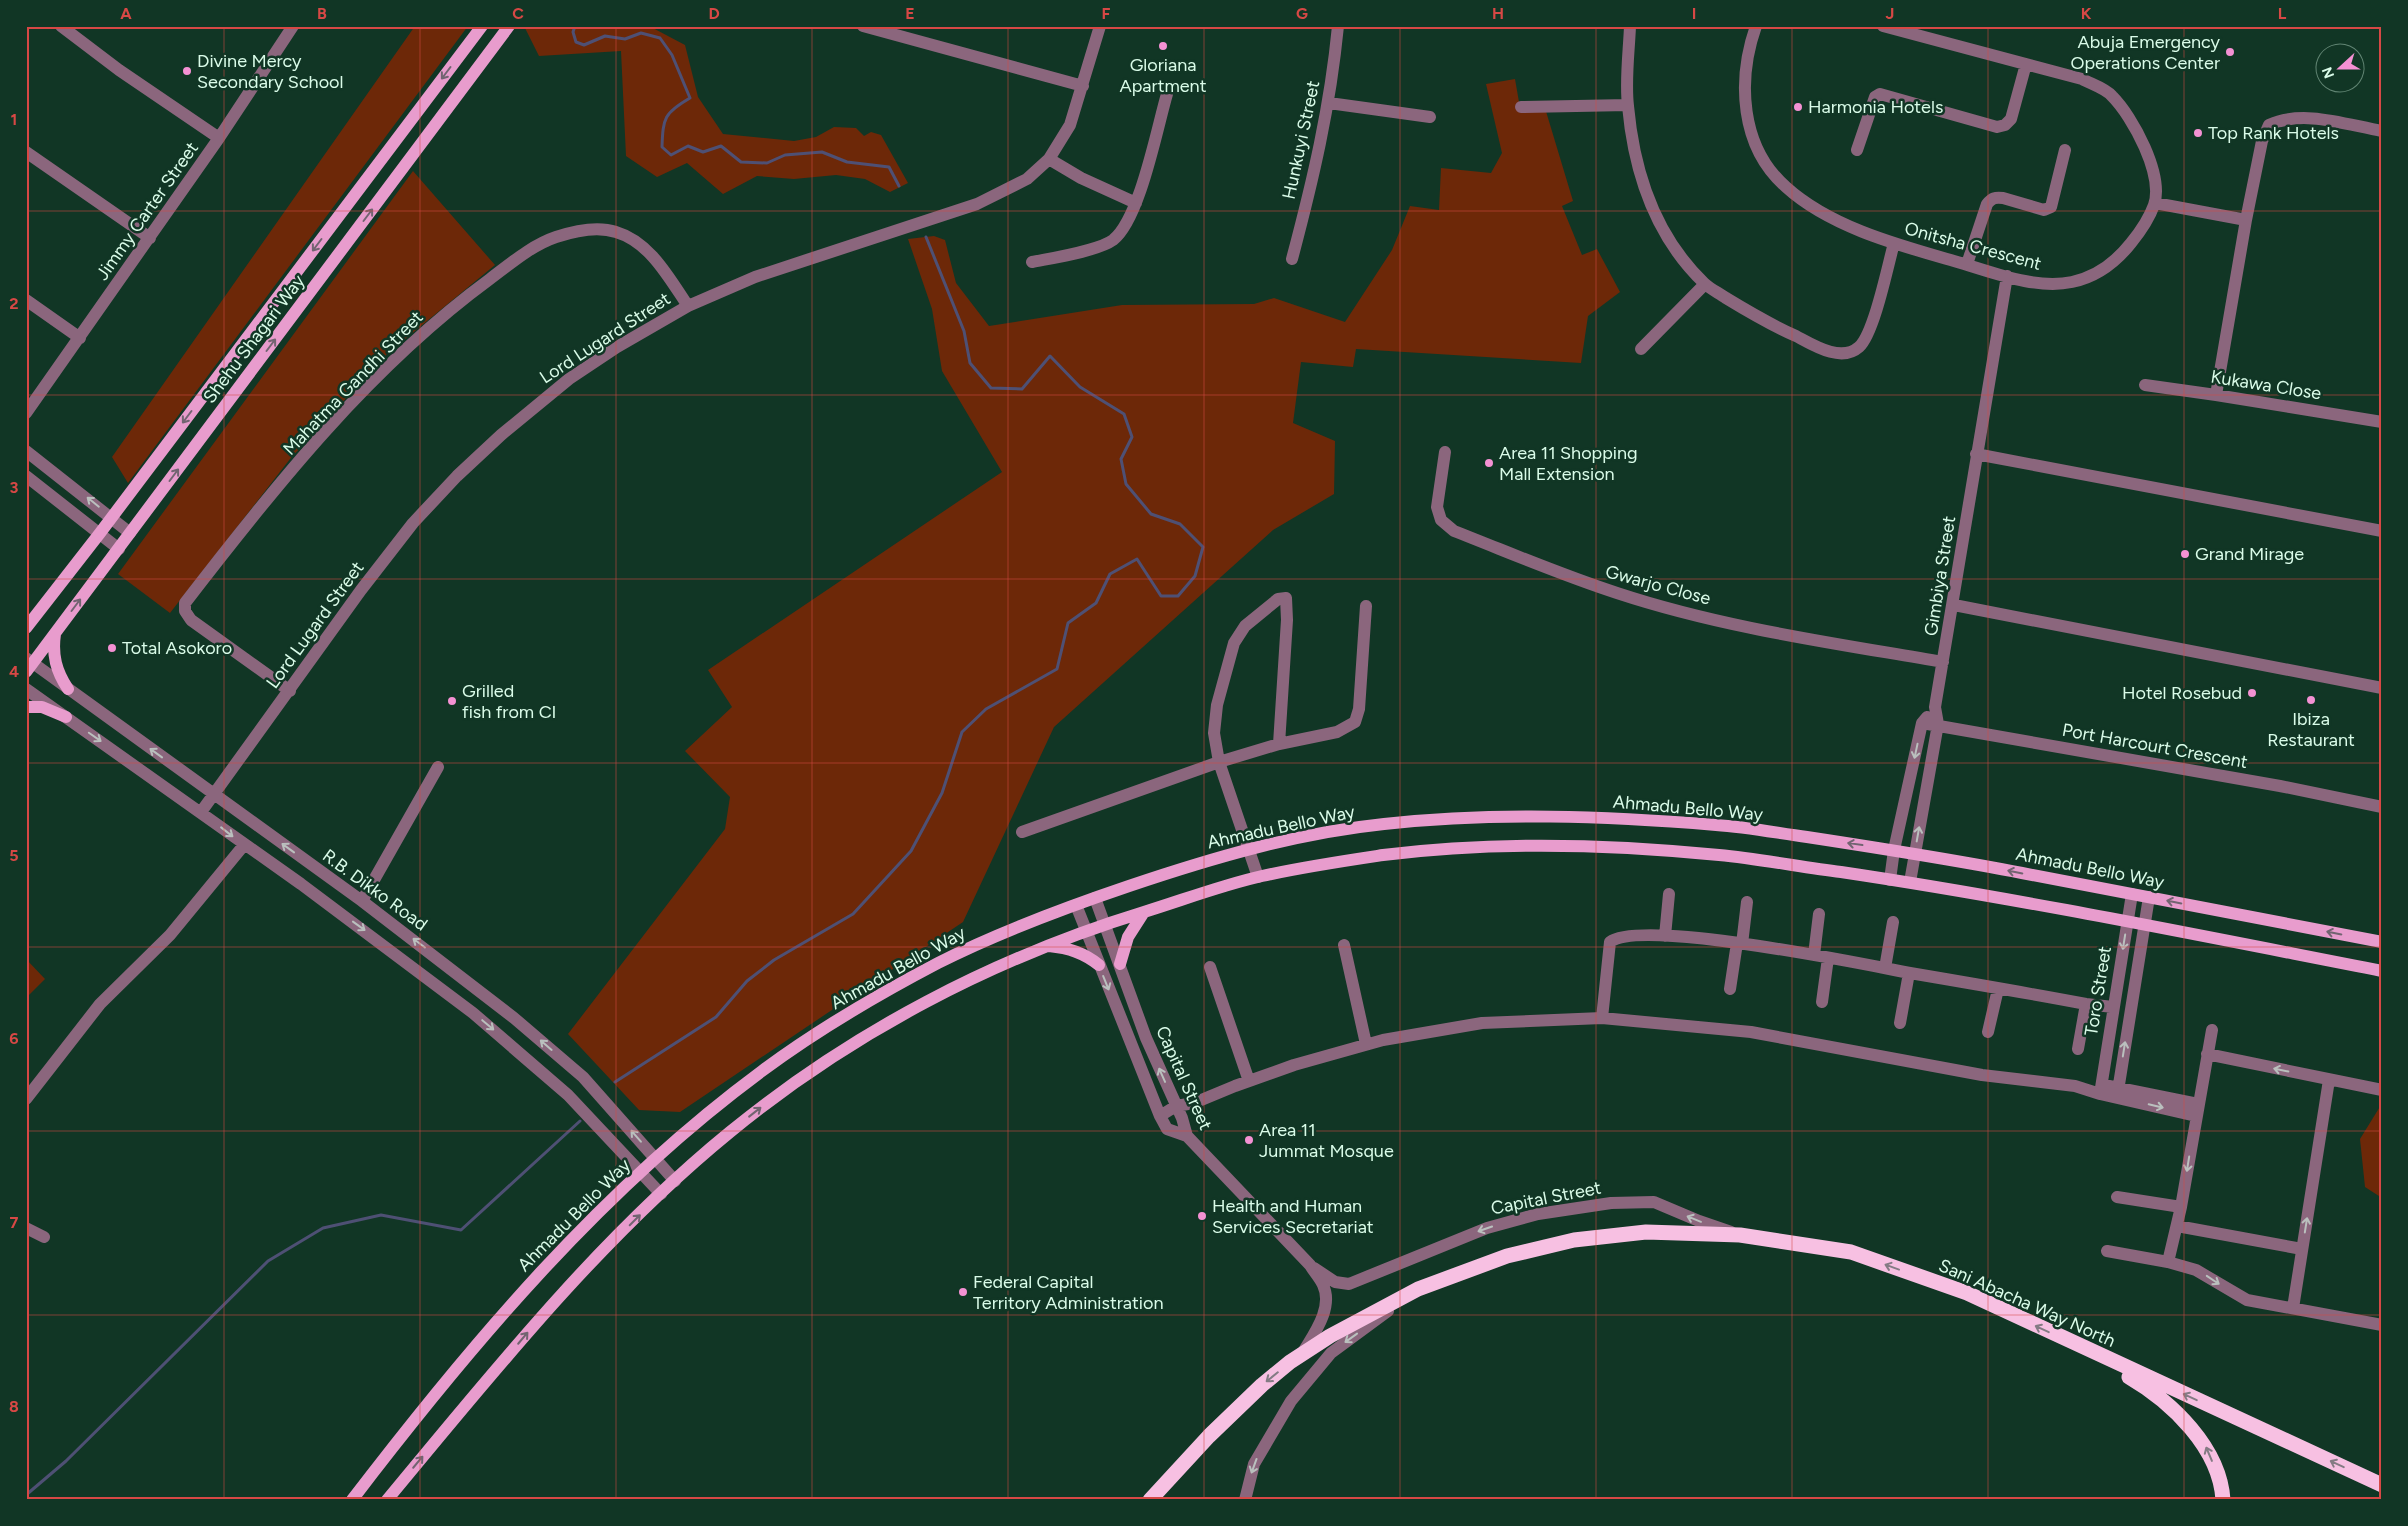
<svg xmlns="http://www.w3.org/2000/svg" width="2408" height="1526" font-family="Figtree,sans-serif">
  <rect width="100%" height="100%" fill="#113625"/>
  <path fill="#6d2808" d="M415 26H468L128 483 112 457Z
    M524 26H649L685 45 698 97 723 134 794 141 816 137 834 127 856 128 864 136 871 132 881 135 908 183 890 192 865 179 836 175 794 179 757 176 723 194 687 163 657 177 626 156 621 51 539 56Z
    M1515 79 1519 102 1545 108 1573 201 1562 206 1582 255 1597 249 1620 292 1588 316 1581 363 1356 349 1353 367 1301 362 1293 423 1335 441 1334 494 1273 530 1054 727 963 922 680 1112 639 1110 568 1034 725 829 730 797 685 751 732 707 708 670 1002 472 942 371 932 309 908 239 934 236 945 240 956 283 989 326 1122 305 1254 304 1274 298 1345 322 1392 250 1410 206 1439 210 1441 168 1491 173 1502 153 1486 84Z
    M413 171 495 265 387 354 290 459 170 613 118 574Z
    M26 959 45 979 26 998Z
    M2381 1105H2382V1198L2365 1187 2360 1139Z"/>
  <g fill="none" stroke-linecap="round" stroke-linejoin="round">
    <path stroke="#4e5074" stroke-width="3" d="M575 26 573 32 576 42 584 45 605 36 625 39 641 33 660 38 672 55 690 98C664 113 663 118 662 147L671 155 688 146 703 152 721 146 741 162 767 163 785 155 822 152 847 162 889 167 899 186
      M615 1082 716 1017 747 981 774 960 853 914 911 851 942 793 962 732 986 709 1057 669 1068 623 1096 603 1110 574 1137 559 1161 596H1178L1195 576 1203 547 1180 524 1151 514 1126 484 1121 459 1132 437 1124 414 1080 387 1050 356 1022 389 991 388 970 363 964 331 926 237
      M26 1495 66 1461 268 1261 323 1228 381 1215 461 1230 580 1121"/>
    <path stroke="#8b667d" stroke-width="12" d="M61 26 119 70 219 138
      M863 26 1083 86
      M1630 26C1629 52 1625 80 1628 106 1634 172 1655 236 1704 283 1710 289 1719 293 1726 298 1749 312 1771 325 1796 336 1813 345 1841 363 1859 347 1874 334 1888 265 1894 243
      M1756 26C1737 80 1740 147 1786 187 1830 227 1898 245 1954 261 1990 271 2034 290 2072 282 2096 277 2116 262 2131 243 2140 232 2149 219 2154 205 2164 175 2133 117 2112 96 2105 88 2091 84 2082 79L1883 26
      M1329 103 1430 117
      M1521 107 1628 105
      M1857 150 1875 97 1880 94 1997 127 2005 125 2011 119 2026 64
      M26 152 150 238
      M1049 159 1081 178 1136 203
      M2155 203 2246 220
      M1292 259C1313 180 1330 108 1338 26
      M1032 262C1052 258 1098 251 1113 240 1140 219 1157 128 1167 94
      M1967 264 1987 204C1992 198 1995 197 2003 198L2044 210 2051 207 2065 150
      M26 300 80 338
      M1641 349 1705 284
      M2145 385 2216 395 2382 422
      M2216 395 2246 220 2262 141 2269 125C2303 109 2347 125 2382 131
      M26 413 219 138 293 26
      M26 451 130 533
      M1445 452 1437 507 1441 520 1454 531C1508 552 1561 575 1617 593 1723 628 1834 643 1943 662
      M1976 454 2382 531
      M26 476 119 549
      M1954 605 2382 688
      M26 658 362 901 514 1018 583 1077 675 1181
      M26 689 301 884 473 1013 568 1095 661 1194
      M290 691 191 620 185 611V603C275 486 370 367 490 279 510 264 532 245 556 237 574 231 598 226 616 232 650 242 669 278 688 306
      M1922 723 2280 786 2382 807
      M201 812 361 590 413 523 457 476 501 435 569 379 617 347 688 306 755 277 977 204 1027 179 1049 159 1070 125 1100 26
      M1022 832 1219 762 1279 744 1337 732 1355 722 1359 709 1366 606
      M1258 877 1219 762 1214 733 1217 705 1234 643 1245 626 1278 599 1286 598 1287 620 1279 744
      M1890 880 1894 850 1922 723 1927 717
      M1910 882 1938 724 1935 707 2007 276
      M1095 898 1146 1038 1182 1118 1187 1136 1310 1265C1314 1272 1320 1278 1323 1285 1334 1308 1313 1335 1302 1354
      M362 901 438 767
      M1076 905 1160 1116 1167 1129 1187 1136
      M1665 936 1669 894
      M1742 944 1747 902
      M1344 945 1366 1044
      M1814 955 1819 914
      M1210 967 1249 1081
      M1885 968 1893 922
      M1730 989 1737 943
      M1822 1002 1828 958
      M1602 1018 1610 942C1642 918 1862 964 1910 973 1969 983 2028 993 2086 1004L2113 1007
      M1900 1023 1909 973
      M1988 1032 1998 989
      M2078 1049 2086 1004
      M2207 1054 2382 1090
      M2109 1086 2198 1104
      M2100 1094 2132 894
      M2117 1097 2149 897
      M26 1099 100 1004 170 935 244 845
      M1160 1116 1176 1106 1194 1103 1235 1086 1294 1065 1383 1040 1482 1023 1602 1018 1751 1032 1982 1075 2075 1086 2100 1094 2196 1116
      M2117 1197 2181 1207
      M2177 1226 2302 1249
      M26 1228 44 1237
      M2107 1251 2168 1262 2196 1270 2247 1300 2382 1325
      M2168 1262 2181 1207 2212 1030
      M1314 1268 1335 1282 1349 1284 1487 1228 1538 1214 1611 1203 1654 1202 1699 1221 1731 1232
      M2293 1308 2329 1080
      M1245 1500 1254 1464 1291 1401 1331 1353 1388 1311"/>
    <path stroke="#e89ccd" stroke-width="12" d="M26 628 100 533 482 26
      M55 634C52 655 56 671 68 689
      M26 672 509 26
      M26 707H42L66 717
      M1049 946C1069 948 1084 953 1099 965
      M1120 964 1128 937 1144 912
      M352 1500C472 1343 602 1189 762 1071 817 1030 877 995 938 963 999 932 1064 908 1129 886 1212 858 1297 833 1384 824 1494 812 1606 816 1716 825 1747 827 1777 833 1807 837 1879 848 1950 859 2022 873 2142 896 2262 919 2382 942
      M387 1500C494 1371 600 1238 730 1132 852 1032 994 958 1144 912 1183 900 1222 885 1262 876 1302 867 1343 861 1383 855 1494 841 1609 844 1719 855 1760 859 1801 867 1841 872 2022 899 2202 936 2382 971"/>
    <path stroke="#f7c0e2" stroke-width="15" d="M2129 1377C2172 1402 2220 1448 2223 1500
      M1150 1500 1209 1436 1262 1385 1290 1362 1330 1336 1418 1289 1507 1256 1574 1240 1646 1232 1740 1235 1851 1252 1967 1293 2382 1485"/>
  </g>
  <defs><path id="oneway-shaft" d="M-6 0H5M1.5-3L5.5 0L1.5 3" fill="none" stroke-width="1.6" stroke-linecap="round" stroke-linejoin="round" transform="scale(1.25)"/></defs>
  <g stroke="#726471">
    <use href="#oneway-shaft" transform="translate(446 73) rotate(127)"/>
    <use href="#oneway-shaft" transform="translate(368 215) rotate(-53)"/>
    <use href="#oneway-shaft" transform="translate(317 245) rotate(127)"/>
    <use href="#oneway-shaft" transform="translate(271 345) rotate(-53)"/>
    <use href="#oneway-shaft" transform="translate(187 417) rotate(127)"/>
    <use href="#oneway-shaft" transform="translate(174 475) rotate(-53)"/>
    <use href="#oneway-shaft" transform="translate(76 605) rotate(-53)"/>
    <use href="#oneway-shaft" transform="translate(1855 844) rotate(-172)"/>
    <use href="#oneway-shaft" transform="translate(2015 872) rotate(-169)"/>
    <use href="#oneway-shaft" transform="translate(2174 902) rotate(-169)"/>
    <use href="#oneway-shaft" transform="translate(2334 933) rotate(-169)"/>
    <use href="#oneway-shaft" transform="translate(755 1112) rotate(-38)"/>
    <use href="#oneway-shaft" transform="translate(635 1220) rotate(-45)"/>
    <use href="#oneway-shaft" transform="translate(523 1338) rotate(-50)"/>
    <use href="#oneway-shaft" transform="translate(418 1462) rotate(-50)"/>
  </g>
  <g stroke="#bac0be">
    <use href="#oneway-shaft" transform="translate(93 502) rotate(-141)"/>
    <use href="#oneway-shaft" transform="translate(95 737) rotate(35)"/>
    <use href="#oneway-shaft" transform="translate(1916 751) rotate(102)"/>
    <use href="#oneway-shaft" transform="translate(156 753) rotate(-144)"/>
    <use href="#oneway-shaft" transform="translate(227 832) rotate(38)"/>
    <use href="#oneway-shaft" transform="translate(1918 834) rotate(-80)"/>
    <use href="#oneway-shaft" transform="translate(288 848) rotate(-144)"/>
    <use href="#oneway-shaft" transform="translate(359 926) rotate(36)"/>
    <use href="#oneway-shaft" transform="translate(2124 942) rotate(99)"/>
    <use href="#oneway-shaft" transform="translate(419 943) rotate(-143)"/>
    <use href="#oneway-shaft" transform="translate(1106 983) rotate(68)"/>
    <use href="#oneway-shaft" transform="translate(488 1025) rotate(40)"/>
    <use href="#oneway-shaft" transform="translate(546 1045) rotate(-139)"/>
    <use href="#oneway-shaft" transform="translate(2124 1049) rotate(-81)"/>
    <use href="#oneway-shaft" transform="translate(2281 1070) rotate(-168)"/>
    <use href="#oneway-shaft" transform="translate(1162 1075) rotate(-114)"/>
    <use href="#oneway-shaft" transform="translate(2156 1106) rotate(13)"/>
    <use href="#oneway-shaft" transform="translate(636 1136) rotate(-131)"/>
    <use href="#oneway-shaft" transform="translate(2188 1164) rotate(99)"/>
    <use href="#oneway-shaft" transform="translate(1694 1219) rotate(-158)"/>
    <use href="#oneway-shaft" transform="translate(2306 1225) rotate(-81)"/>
    <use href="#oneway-shaft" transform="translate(1485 1229) rotate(161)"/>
    <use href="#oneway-shaft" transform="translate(2213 1280) rotate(34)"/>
    <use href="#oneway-shaft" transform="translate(1351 1338) rotate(144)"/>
    <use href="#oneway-shaft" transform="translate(1254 1466) rotate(110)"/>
  </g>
  <g stroke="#847b84">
    <use href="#oneway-shaft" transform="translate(1892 1267) rotate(-160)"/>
    <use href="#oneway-shaft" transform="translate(2042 1329) rotate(-155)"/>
    <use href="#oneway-shaft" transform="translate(1272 1377) rotate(141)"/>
    <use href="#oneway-shaft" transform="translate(2190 1397) rotate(-155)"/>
    <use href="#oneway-shaft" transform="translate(2209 1454) rotate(-113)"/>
    <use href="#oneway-shaft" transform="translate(2337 1464) rotate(-155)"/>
  </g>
  <path fill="none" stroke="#d74845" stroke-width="1" stroke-opacity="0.55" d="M224 26V1500M420 26V1500M616 26V1500M812 26V1500M1008 26V1500M1204 26V1500M1400 26V1500M1596 26V1500M1792 26V1500M1988 26V1500M2184 26V1500M26 211H2382M26 395H2382M26 579H2382M26 763H2382M26 947H2382M26 1131H2382M26 1315H2382"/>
  <g fill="#f491d3" stroke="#113625" stroke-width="2">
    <circle cx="1163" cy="46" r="5"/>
    <circle cx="2230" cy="52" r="5"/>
    <circle cx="187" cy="71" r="5"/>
    <circle cx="1798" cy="107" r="5"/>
    <circle cx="2198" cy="133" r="5"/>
    <circle cx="1489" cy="463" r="5"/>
    <circle cx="2185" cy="554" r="5"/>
    <circle cx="112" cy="648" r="5"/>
    <circle cx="2252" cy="693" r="5"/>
    <circle cx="2311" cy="700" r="5"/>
    <circle cx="452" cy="701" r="5"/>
    <circle cx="1249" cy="1140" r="5"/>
    <circle cx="1202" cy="1216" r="5"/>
    <circle cx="963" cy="1292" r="5"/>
  </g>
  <g text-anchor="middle" stroke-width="5" stroke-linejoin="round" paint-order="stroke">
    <g font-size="18" fill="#dafce9" stroke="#113625" text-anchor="start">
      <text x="2220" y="48" text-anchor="end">Abuja Emergency<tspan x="2220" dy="21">Operations Center</tspan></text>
      <text x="197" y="67">Divine Mercy<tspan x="197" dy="21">Secondary School</tspan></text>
      <text x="1163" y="71" text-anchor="middle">Gloriana<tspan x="1163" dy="21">Apartment</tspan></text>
      <text x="1808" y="113">Harmonia Hotels</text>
      <text x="2208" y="139">Top Rank Hotels</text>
      <text x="1499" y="459">Area 11 Shopping<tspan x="1499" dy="21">Mall Extension</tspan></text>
      <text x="2195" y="560">Grand Mirage</text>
      <text x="122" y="654">Total Asokoro</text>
      <text x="462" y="697">Grilled<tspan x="462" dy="21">fish from CI</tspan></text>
      <text x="2242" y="699" text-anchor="end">Hotel Rosebud</text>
      <text x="2311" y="725" text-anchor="middle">Ibiza<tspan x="2311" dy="21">Restaurant</tspan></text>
      <text x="1259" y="1136">Area 11<tspan x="1259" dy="21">Jummat Mosque</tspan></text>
      <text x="1212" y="1212">Health and Human<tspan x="1212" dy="21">Services Secretariat</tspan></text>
      <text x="973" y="1288">Federal Capital<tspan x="973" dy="21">Territory Administration</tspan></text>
    </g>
    <g font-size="18" fill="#dafce9" stroke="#113625">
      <text transform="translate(1301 140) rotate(-78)" y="6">Hunkuyi Street</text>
      <text transform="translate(147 211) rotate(-55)" y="6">Jimmy Carter Street</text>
      <text transform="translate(1973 246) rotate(15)" y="6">Onitsha Crescent</text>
      <text transform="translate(605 338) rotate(-33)" y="6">Lord Lugard Street</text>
      <text transform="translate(254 339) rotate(-53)" y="6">Shehu Shagari Way</text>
      <text transform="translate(353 383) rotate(-46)" y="6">Mahatma Gandhi Street</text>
      <text transform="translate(2266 385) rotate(9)" y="6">Kukawa Close</text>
      <text transform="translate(1940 576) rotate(-81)" y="6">Gimbiya Street</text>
      <text transform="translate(1658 585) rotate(15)" y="6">Gwarjo Close</text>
      <text transform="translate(315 625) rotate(-54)" y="6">Lord Lugard Street</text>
      <text transform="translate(2155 746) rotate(10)" y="6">Port Harcourt Crescent</text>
      <text transform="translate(1688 808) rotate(5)" y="6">Ahmadu Bello Way</text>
      <text transform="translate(1281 827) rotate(-12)" y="6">Ahmadu Bello Way</text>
      <text transform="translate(2090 868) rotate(11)" y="6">Ahmadu Bello Way</text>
      <text transform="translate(375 890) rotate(36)" y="6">R.B. Dikko Road</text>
      <text transform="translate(898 968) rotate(-29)" y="6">Ahmadu Bello Way</text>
      <text transform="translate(2098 991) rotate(-81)" y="6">Toro Street</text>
      <text transform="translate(1184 1078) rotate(66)" y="6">Capital Street</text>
      <text transform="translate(1546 1198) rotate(-11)" y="6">Capital Street</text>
      <text transform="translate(574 1215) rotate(-45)" y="6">Ahmadu Bello Way</text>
      <text transform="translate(2027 1303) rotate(24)" y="6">Sani Abacha Way North</text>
    </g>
  </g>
  <rect width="2408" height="1526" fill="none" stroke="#113625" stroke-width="55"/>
  <g transform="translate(2340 68) rotate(249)"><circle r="24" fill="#113625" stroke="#618573"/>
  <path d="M0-4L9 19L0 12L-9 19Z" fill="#f491d3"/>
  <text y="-8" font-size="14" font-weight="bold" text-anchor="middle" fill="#dafce9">N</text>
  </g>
  <rect x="28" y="28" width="2352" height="1470" fill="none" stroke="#d74845" stroke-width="2"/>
  <g font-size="16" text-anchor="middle" font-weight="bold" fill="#d74845">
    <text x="126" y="19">A</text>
    <text x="322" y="19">B</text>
    <text x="518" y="19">C</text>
    <text x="714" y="19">D</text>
    <text x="910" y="19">E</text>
    <text x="1106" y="19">F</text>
    <text x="1302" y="19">G</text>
    <text x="1498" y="19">H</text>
    <text x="1694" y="19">I</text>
    <text x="1890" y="19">J</text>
    <text x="2086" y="19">K</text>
    <text x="2282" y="19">L</text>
    <text x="14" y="125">1</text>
    <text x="14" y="309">2</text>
    <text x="14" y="493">3</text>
    <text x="14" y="677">4</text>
    <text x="14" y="861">5</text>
    <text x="14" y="1044">6</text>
    <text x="14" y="1228">7</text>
    <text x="14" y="1412">8</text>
  </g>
</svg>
